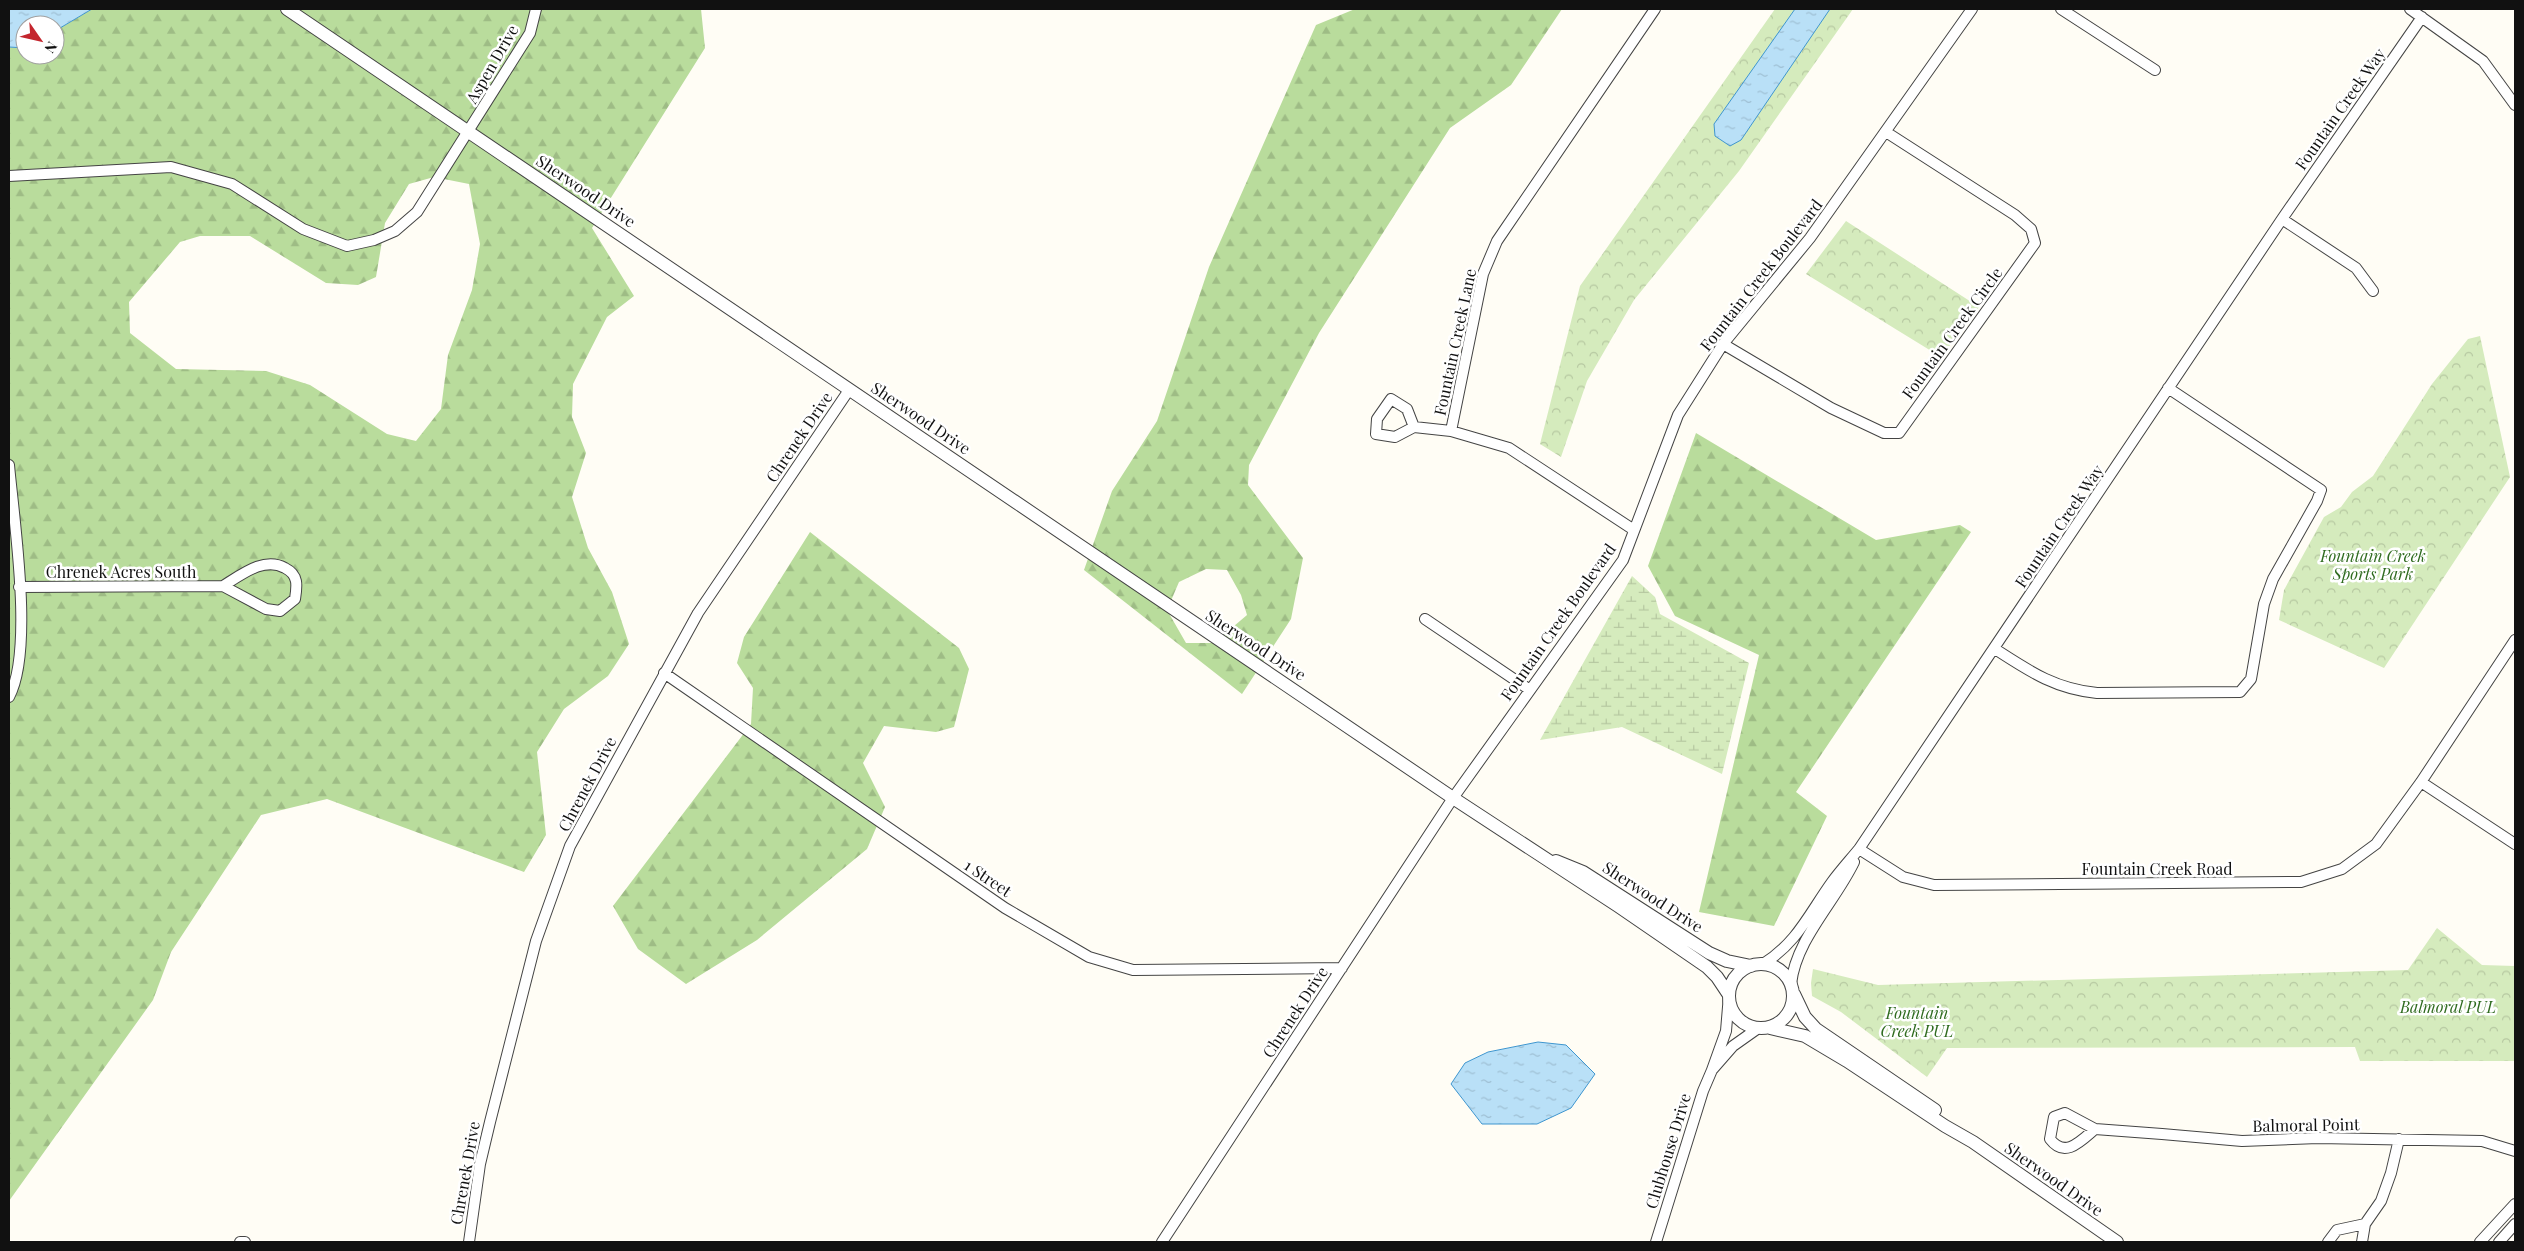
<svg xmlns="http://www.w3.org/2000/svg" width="2524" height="1251" font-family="'Playfair Display',serif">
  <defs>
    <pattern id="forest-firs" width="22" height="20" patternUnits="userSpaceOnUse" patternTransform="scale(1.25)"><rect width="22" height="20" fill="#b9dc9c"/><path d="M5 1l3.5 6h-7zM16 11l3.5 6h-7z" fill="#9ebc85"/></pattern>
    <pattern id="wetland-marsh" width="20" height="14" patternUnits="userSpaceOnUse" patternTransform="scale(1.25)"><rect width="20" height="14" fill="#d5ebbd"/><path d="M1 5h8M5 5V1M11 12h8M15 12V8" fill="none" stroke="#b6c8a1"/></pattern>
    <pattern id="park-crowns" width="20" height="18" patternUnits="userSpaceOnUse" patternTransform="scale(1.25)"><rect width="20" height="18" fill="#d5ebbd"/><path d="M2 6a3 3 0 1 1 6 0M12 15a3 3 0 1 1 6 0" fill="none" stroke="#b6c8a1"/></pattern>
    <pattern id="water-ripples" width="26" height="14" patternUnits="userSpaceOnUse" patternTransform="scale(1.25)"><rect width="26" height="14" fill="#b9e0f7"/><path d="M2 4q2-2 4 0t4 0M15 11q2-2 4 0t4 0" fill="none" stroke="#9ebfd3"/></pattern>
  </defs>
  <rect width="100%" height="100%" fill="#fffdf5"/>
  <path fill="url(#forest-firs)" fill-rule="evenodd" d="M92 9H701L705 48 592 228 634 296 607 317 573 384 572 417 586 453 572 497 588 548 612 592 629 644 608 676 564 709 537 752 546 835 524 872 327 799 261 815 171 952 153 1000 9 1201V47L25 48V55H55V31ZM434 177 469 184 480 244 472 290 448 355 441 409 416 441 387 434 310 385 266 371 176 369 130 333 129 302 180 242 200 236H250L326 283 358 285 376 277 385 223 409 184Z
    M1355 9H1562L1511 85 1450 128 1319 333 1249 465 1248 485 1303 558 1291 619 1242 694 1084 570 1112 491 1157 421 1209 267 1316 25ZM1206 569 1227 570 1241 595 1247 615 1214 643H1186L1167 610 1179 582Z
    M1696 433 1876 540 1960 525 1971 532 1796 792 1827 816 1774 926 1699 912 1759 655 1675 616 1648 566Z
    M810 532 959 648 969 669 954 727 936 732 884 726 863 763 885 807 867 849 757 940 686 984 638 949 613 906 751 724 753 688 737 663 744 637Z"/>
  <path fill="url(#wetland-marsh)" d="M1632 576 1655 597 1660 614 1749 663 1722 774 1622 727 1540 740Z"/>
  <path fill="url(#park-crowns)" d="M1775 9H1853L1739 171 1634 300 1587 381 1561 457 1540 444 1580 286Z
    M1846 221 1979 307 1941 357 1806 274Z
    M2480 336 2510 477 2384 668 2279 620 2284 590 2324 517 2341 507 2352 492 2373 476 2432 384 2468 339Z
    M2437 928 2482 965 2515 966V1061H2360L2355 1047 1947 1048 1927 1077 1841 1012 1812 996 1811 983 1813 969 1878 985 2408 970Z"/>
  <path fill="url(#water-ripples)" stroke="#3f96cf" d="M9 9H92L55 31V25H25V48L9 47Z
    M1795 9H1830L1741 140 1730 146 1715 136 1714 124Z
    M1538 1042 1566 1045 1595 1074 1571 1108 1537 1124H1482L1451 1084 1465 1063 1488 1052Z"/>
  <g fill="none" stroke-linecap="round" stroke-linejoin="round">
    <g stroke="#444" stroke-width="12">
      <path id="minor" d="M2061 9 2155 70
        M2410 9 2483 61 2515 105
        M9 176 171 167 232 184 303 229 347 246 374 240 395 231 417 212 530 33 536 9
        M2282 219 2356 268 2373 291
        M1723 344 1831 408 1884 433H1899L2035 243 2031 229 2015 215 1886 132
        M1414 427 1407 409 1391 399 1377 419 1376 434 1395 437 1414 427 1451 431 1509 448 1634 530
        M1451 431 1483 274 1497 241 1655 9
        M9 465C14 521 34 651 9 697
        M19 587 223 586 266 609 280 611 295 599C297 586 299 575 285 568 264 556 241 575 223 586
        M1425 619 1530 690
        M1995 649C2029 671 2055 689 2097 693L2240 692 2251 679 2264 604 2273 579 2317 501 2321 490 2168 388
        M664 673 1005 908 1089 957 1133 970 1342 968
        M2421 782 2515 844
        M1859 849 1903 877 1934 885 2301 882 2342 869 2376 844 2421 782 2515 640
        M1763 964C1797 943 1809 914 1832 882 1840 871 1850 860 1859 849L2282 219 2422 17
        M1791 984C1796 939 1835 902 1854 862
        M1729 995 1726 1031 1712 1070 1733 1046 1757 1029
        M2095 1129C2081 1141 2065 1159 2050 1139L2054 1117 2065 1113 2095 1129 2162 1134 2242 1141 2318 1138 2482 1141 2515 1151
        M240 1242H245
        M469 1242 480 1164 490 1122 536 941 570 846 698 613 849 390
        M1162 1242 1453 798 1623 560 1678 415 1723 344 1810 238 1972 9
        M1656 1242 1703 1091 1712 1070
        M2328 1242 2337 1230 2365 1224
        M2362 1242 2365 1224 2381 1201 2391 1173 2399 1139
        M2480 1242 2515 1204
        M2499 1242 2515 1224"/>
    </g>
    <g stroke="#444" stroke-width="14">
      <path id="tertiary" d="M287 9 1453 798 1618 906 1707 967 1717 977 1729 995
        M1556 861 1583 872 1709 953 1727 961 1751 966
        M1729 996a32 32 0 1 1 64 0a32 32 0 1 1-64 0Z
        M1794 994 1805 1017 1816 1029 1935 1110
        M1770 1028 1805 1036 1847 1061 1945 1126 1973 1142 2117 1242"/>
    </g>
    <use href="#minor" stroke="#fff" stroke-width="10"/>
    <use href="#tertiary" stroke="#fff" stroke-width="12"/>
  </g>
  <g text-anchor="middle" stroke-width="5" stroke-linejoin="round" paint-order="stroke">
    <g font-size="16" fill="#111" stroke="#fff">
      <text transform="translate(492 64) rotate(-60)" y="6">Aspen Drive</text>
      <text transform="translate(2340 109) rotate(-55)" y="6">Fountain Creek Way</text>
      <text transform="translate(586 191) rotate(34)" y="6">Sherwood Drive</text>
      <text transform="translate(1761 275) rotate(-52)" y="6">Fountain Creek Boulevard</text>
      <text transform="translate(1952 333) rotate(-54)" y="6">Fountain Creek Circle</text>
      <text transform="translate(1455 342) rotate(-78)" y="6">Fountain Creek Lane</text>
      <text transform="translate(921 418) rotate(34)" y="6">Sherwood Drive</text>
      <text transform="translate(799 437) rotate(-56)" y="6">Chrenek Drive</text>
      <text transform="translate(2059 526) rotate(-56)" y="6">Fountain Creek Way</text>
      <text x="121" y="578">Chrenek Acres South</text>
      <text transform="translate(1558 622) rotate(-55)" y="6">Fountain Creek Boulevard</text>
      <text transform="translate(1256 645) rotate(33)" y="6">Sherwood Drive</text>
      <text transform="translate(587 784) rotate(-62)" y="6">Chrenek Drive</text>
      <text x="2157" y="875">Fountain Creek Road</text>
      <text transform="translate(988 878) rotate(34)" y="6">1 Street</text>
      <text transform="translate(1653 897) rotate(33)" y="6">Sherwood Drive</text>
      <text transform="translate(1295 1012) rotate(-57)" y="6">Chrenek Drive</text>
      <text transform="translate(2306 1125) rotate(-1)" y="6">Balmoral Point</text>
      <text transform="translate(1668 1151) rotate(-73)" y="6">Clubhouse Drive</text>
      <text transform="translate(465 1173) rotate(-80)" y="6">Chrenek Drive</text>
      <text transform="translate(2054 1179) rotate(35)" y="6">Sherwood Drive</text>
    </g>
    <g font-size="16" font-style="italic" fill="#2f6b1f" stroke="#fff">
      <text x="2373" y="562">Fountain Creek<tspan x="2373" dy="18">Sports Park</tspan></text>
      <text x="2448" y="1013">Balmoral PUL</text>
      <text x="1917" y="1019">Fountain<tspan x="1917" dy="18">Creek PUL</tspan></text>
    </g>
  </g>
  <rect width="2524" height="1251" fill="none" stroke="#111111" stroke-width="20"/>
  <g transform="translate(40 40) rotate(124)"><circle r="24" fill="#ffffff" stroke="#a0a0a0"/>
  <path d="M0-4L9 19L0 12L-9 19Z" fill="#c4262e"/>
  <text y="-8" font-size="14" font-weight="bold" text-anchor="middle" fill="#111111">N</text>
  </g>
</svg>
